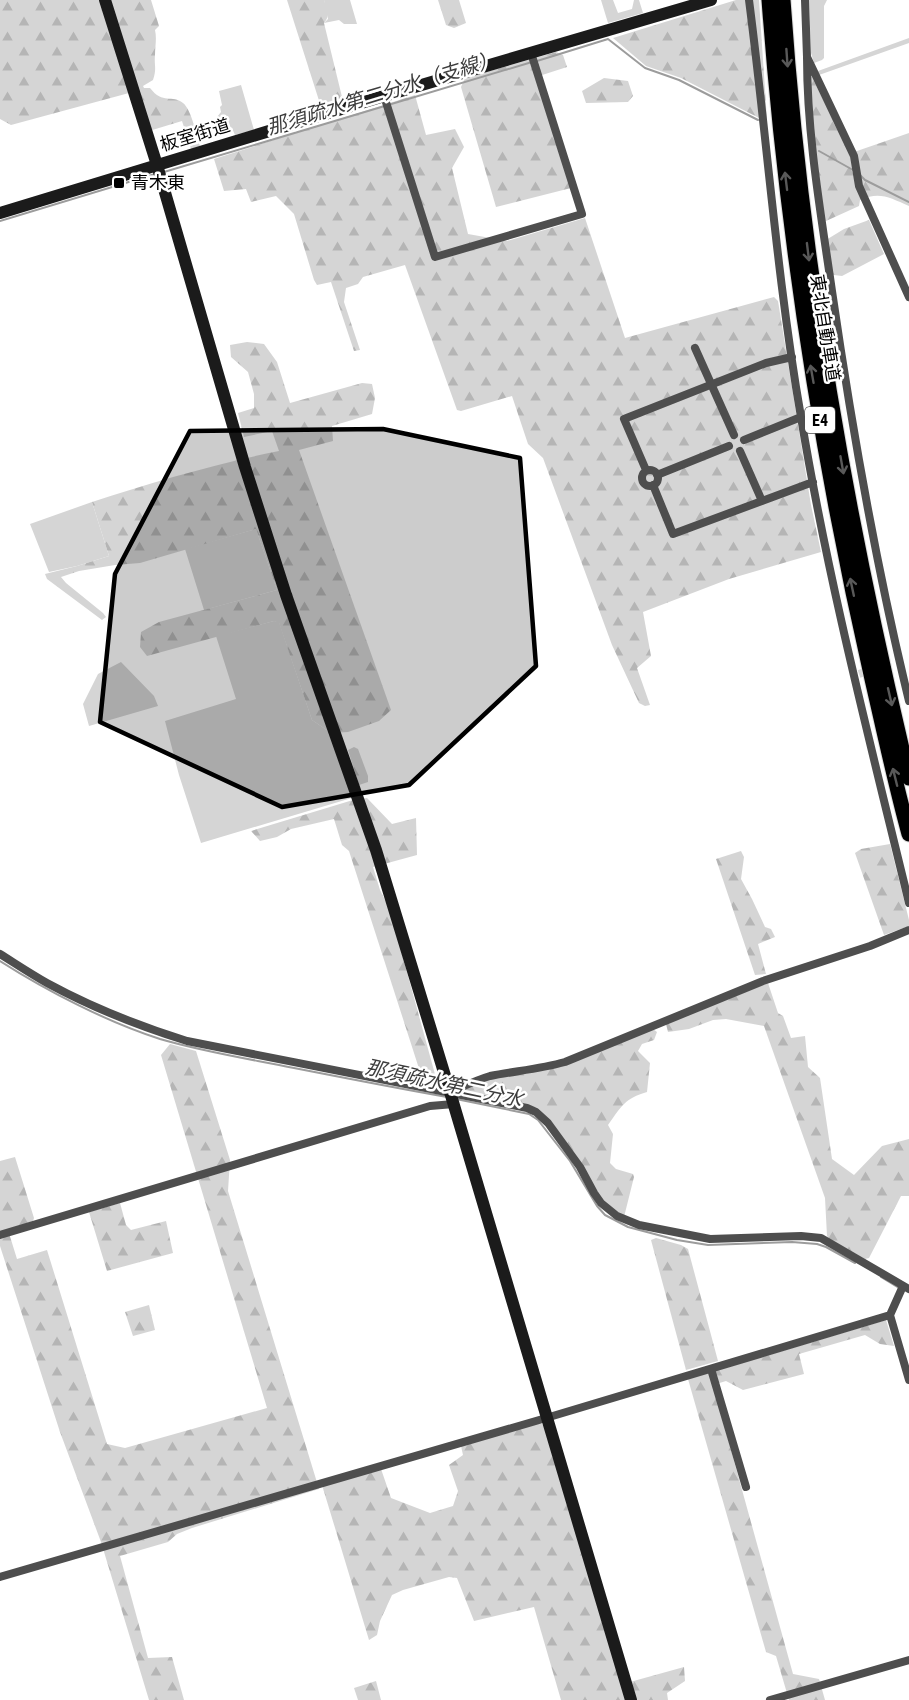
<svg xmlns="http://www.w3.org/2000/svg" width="909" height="1700" font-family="'Roboto Condensed','Noto Sans JP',sans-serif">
  <defs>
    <pattern id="forest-firs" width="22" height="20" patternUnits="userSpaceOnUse" patternTransform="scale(1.5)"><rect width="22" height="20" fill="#d5d5d5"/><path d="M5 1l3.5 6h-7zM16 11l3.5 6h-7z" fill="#b5b5b5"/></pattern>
  </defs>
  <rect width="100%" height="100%" fill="#fff"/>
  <path fill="#d5d5d5" d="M324 0H350L357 24H344L339 20 324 23 328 19Z
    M601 0H613L618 13 632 9 634 0H639L643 13 608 23Z
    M809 0H827L824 6V58L822 60 814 63 811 53Z
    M909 38V43L819 75 818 71Z
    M241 85 254 130 235 135 232 128 228 126 221 128 217 123V117L221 112 220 107 222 105 219 91Z
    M92 502 109 556 77 566 49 572 30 524Z
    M256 529 277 590 204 610 185 549Z
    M274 621 279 622 312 720 331 733 355 797 201 843 179 775 165 721 236 699 216 636Z
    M121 662 154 696 158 706 89 726 83 704 98 674Z"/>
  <path fill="url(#forest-firs)" d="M0 0H100L129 93 11 125 0 119Z
    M109 0H151L159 26 155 30C157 39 155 46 155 55 154 66 157 68 153 80L143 86 144 88H150C163 105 172 94 183 103 191 109 197 136 200 146L191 149 182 121 149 131Z
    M287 0H324C327 9 331 15 324 23L342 97 340 104 322 110Z
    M438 0H459L466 23 454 28 446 25Z
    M736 0H759L767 120 761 119 681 78 646 66 613 38Z
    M556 52 563 55 567 67 536 77 571 188 496 207 461 87 465 78Z
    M809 77H812L847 148 857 151 909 133V206C890 198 880 191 860 200L859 206 826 221 822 220Z
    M604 78 628 81 633 96 628 102 586 103 582 91Z
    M415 95 426 135 455 129 464 147 452 168 468 234 507 241 585 218 625 338 774 297 778 301 811 505 821 552 729 579 643 612 651 656 637 668 650 705 645 706 639 703 612 645 543 458 528 444 512 396 461 411 457 410 405 265 363 277 358 284 346 288 344 302 360 350 354 351 331 282 317 285 314 280 294 214 276 196 251 202 246 189 224 191 214 159Z
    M869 220 884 254 842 276 834 275 831 273 826 240 844 229Z
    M247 342 264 344 277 362 290 403 362 383 372 384 375 398 372 414 332 426 333 441 299 450 391 710 379 721 348 732 331 733 312 720 279 623 274 621 147 656 140 647 141 632 159 622 277 590 256 529 140 563 115 565 79 571 61 577 66 583 103 613 106 617 102 620 47 579 45 574 77 566 109 556 92 502C153 482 215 464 279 451L272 431 244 437 238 413 254 408V394L248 372 231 357 230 345Z
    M354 747 358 749 368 776V782L359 785 348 750Z
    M367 798 392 824 416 818 417 855 373 867 380 890 390 910 436 1078 423 1081 349 851 342 845 334 819 291 829 277 837 260 841 251 831 353 800Z
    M890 844 909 920V926L884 935 855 853 861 849Z
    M741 851 744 857 741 879 752 899 765 927 771 929 775 937 758 944 766 974 755 975 716 859Z
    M768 983 778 1013 783 1016 791 1038 805 1036 808 1067 820 1078 832 1159 854 1175 882 1146 909 1139V1196H901L869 1258 865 1259 829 1239 827 1236 825 1198 764 1026 726 1019 713 1020 689 1029 668 1032 666 1024Z
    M653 1029 657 1032 654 1040 642 1044 638 1051 650 1063 647 1092C625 1098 621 1107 608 1125L613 1134 610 1163 616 1169 633 1174 634 1177 624 1217 601 1199 553 1124 538 1108 467 1092 464 1089 492 1078 519 1074Z
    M170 1044 196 1051 230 1160 228 1191 319 1489 192 1528 177 1534 168 1542 120 1556 148 1658 172 1657 184 1700H149L101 1542 60 1432 0 1246V1161L15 1157 34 1218 33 1221 8 1230 17 1259 47 1250 107 1444 125 1448 267 1408 161 1055Z
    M120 1203 126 1225 131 1230 166 1221 173 1253 107 1271 89 1212Z
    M656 1238 681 1245 688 1249 718 1361 686 1370 651 1240Z
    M149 1305 155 1330 133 1336 125 1312Z
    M886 1320 894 1346 880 1344 865 1335 799 1354 804 1374 743 1390 726 1381 713 1385 793 1674 819 1679 825 1700H789L776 1656 766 1652 688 1379Z
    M540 1423 545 1426 628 1700H561L534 1607 474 1621 457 1578 449 1577 403 1590 392 1595 380 1621 377 1635 369 1640 322 1485 381 1469 391 1498 430 1513 453 1506 458 1491 449 1465 463 1455 461 1446Z
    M684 1667 685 1681 667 1693 668 1700H635L630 1682Z
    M376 1681 381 1700H358L354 1688Z"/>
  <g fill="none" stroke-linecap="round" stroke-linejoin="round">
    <path stroke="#9c9c9c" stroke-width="2" d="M537 61 608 39 645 68 679 80 758 120
      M819 151 853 170
      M164 172 532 62
      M860 175 865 180 909 202
      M0 221 155 174
      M0 961C47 991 107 1022 160 1039 204 1052 250 1059 294 1068 345 1078 396 1088 447 1097
      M456 1099 529 1114 538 1120 570 1161 597 1206 605 1215 628 1227 677 1240 708 1245 792 1242 817 1244 826 1247 855 1263
      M881 1277 899 1288"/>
    <path stroke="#d9d9d9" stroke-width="8" stroke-dasharray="8 4" stroke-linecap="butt" d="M859 674 893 662"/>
    <g stroke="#dbdbdb" stroke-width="17">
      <path id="highway" d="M769 0C786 229 821 456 872 679 884 731 895 783 909 834
        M783 0C801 265 847 521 909 778"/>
    </g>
    <path stroke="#4e4e4e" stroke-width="8" d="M749 0C767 139 777 279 801 417 828 581 870 742 909 903
      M805 0 807 57 854 156 859 186 909 297
      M807 57C807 136 821 214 832 291 852 429 876 566 909 701
      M384 96 435 257 582 214 531 53
      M695 348 734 435
      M744 440 801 417
      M740 451 762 501
      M642 478a8 8 0 1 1 16 0a8 8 0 1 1-16 0Z
      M646 470 624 419 766 363 792 357
      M657 475 729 446
      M653 485 673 534 813 482
      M0 954C16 964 31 974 47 983 91 1007 139 1026 187 1041L527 1108 536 1112 548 1123 580 1167 594 1193 601 1203 617 1216 639 1225 710 1239 801 1236 821 1238 909 1289
      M451 1092C464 1086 476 1080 490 1076 515 1071 540 1069 565 1062L763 981 870 946 909 930
      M0 1235 430 1106 454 1104
      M903 1286 890 1315 909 1380
      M711 1369 746 1487
      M0 1577 546 1418 890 1315
      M770 1700 909 1660"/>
    <path stroke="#1b1b1b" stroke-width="12" d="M105 0 157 165 245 467 286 595 376 850 450 1092 631 1700
      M0 213 384 96 711 0"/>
    <use href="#highway" stroke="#000" stroke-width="15"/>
  </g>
  <defs><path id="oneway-shaft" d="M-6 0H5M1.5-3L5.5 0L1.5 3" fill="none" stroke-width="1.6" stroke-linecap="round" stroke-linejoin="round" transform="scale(1.5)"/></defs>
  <g stroke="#595959">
    <use href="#oneway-shaft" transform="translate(787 58) rotate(86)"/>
    <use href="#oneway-shaft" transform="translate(786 181) rotate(-97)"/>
    <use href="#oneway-shaft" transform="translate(808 252) rotate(83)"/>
    <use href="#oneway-shaft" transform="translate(812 374) rotate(-100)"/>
    <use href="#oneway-shaft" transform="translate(842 465) rotate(80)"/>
    <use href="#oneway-shaft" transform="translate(852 587) rotate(-102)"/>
    <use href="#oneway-shaft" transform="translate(890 697) rotate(77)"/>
    <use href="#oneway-shaft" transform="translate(895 777) rotate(-104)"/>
  </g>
  <path fill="#000" fill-opacity="0.2" stroke="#000" stroke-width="4.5" stroke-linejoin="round" d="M383 429 520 458 536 666 409 785 282 807 100 722 115 574 190 431Z"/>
  <rect fill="#000" stroke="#fff" stroke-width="2" x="113" y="177" width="12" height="12" rx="3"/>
  <g text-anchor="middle" stroke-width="5" stroke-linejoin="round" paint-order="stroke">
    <rect fill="#fff" stroke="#4c4c4c" stroke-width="1.5" x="805" y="407" width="30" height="26" rx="4.5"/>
    <g font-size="16" font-weight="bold" fill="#000">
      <text x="820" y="426">E4</text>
    </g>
    <g font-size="18" fill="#000" stroke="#fff">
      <text transform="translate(195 135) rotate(-17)" y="6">板室街道</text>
      <text transform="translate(825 328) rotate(81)" y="6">東北自動車道</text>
    </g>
    <g font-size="18" fill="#000" stroke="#fff" text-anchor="start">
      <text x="131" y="189">青木東</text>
    </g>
    <g font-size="20" font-style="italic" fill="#3d3d3d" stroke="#fff">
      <text transform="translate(382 93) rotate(-17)" y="7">那須疏水第二分水（支線）</text>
      <text transform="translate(444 1083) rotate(12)" y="7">那須疏水第二分水</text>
    </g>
  </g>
</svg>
